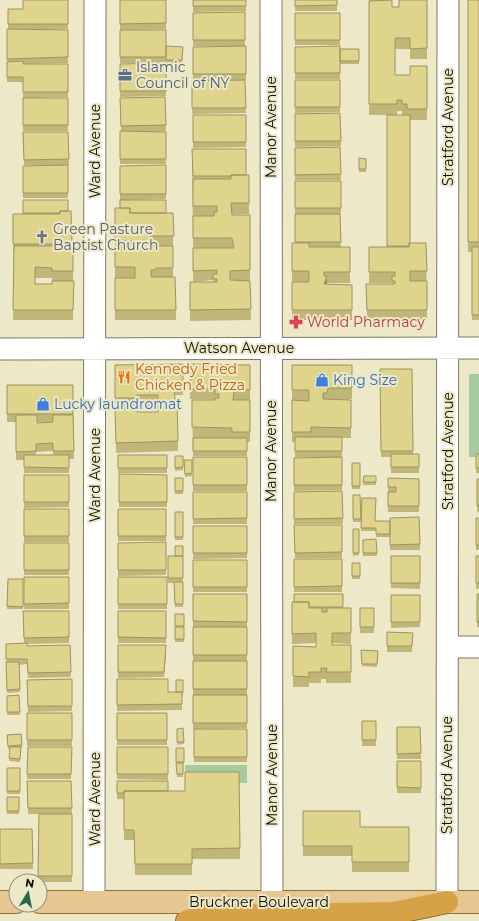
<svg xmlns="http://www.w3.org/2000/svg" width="479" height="921" font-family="Montserrat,sans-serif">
  <rect width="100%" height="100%" fill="#ede8c8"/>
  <path fill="#a7cba0" d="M469 374H479V457H469Z
    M185 765H247V783L185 782Z"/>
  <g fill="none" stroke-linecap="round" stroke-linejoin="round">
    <g stroke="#7f7a5d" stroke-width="23">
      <path id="minor" d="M271 0 272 902
        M0 349 479 348
        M448 647H479
        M94 902 95 0
        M447 902 448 0"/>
    </g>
    <g stroke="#906f30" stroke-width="24">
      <path id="major" d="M0 902H16
        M40 902H479"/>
    </g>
    <g stroke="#906f30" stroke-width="24">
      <path id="highway" d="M187 921 204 916 394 913 447 902"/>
    </g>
    <use href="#minor" stroke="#fff" stroke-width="21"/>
    <use href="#major" stroke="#e6c791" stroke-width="22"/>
    <use href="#highway" stroke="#d5a247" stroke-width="22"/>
  </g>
  <path fill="#c0b678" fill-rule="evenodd" d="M68 0V29H8V9H23Z
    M120 0H166V29L120 30Z
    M193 0H246V11L193 12Z
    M295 0H337V11H295Z
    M369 0H397H392V7H399L402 0H427V59H410V49H395V75H410L427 66V120H410V243H426L427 320H367L366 284H392V283H369V247H387V115H402V111H397V115H369Z
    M468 0H479V320H472V252H468Z
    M245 12V46H193V13Z
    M295 13H340V45H295Z
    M7 29 68 30V63L23 64H68V97L23 98V82H7Z
    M120 30 166 46 183 47 182 63H120Z
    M246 46V80H193V47Z
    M295 47 340 49H359V64H340V79H295Z
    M166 63V96L120 97V64Z
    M245 80 246 113 192 114V81Z
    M295 80H340V112L295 113Z
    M165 97 166 131H132L166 132V164H120V131H121L120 98Z
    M23 98H68V131H23Z
    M340 113 341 146 295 147V114Z
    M193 115H246V147L193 148Z
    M23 132H68L69 165H24Z
    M340 147 341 180H295V148Z
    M192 149 246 175H249V214H232V215H250V281H245H250L251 320 190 321V282H213V280L193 282V248Z
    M359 158 366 159V172H359Z
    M68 165V198H23V166Z
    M166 165V199L127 200 166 213H173V277H175L176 320H115V208H120V166Z
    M295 181H341V214H295Z
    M23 200 68 211 72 242H73V320H13L14 252H13V214H23ZM35 278H52V284H35Z
    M295 214H340L341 247H350V283H327V284L352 285V320H292V243H295Z
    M183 364V395H174L175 399H177L178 451 116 453 115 365ZM137 406H158V412H137Z
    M191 364 250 365V442H247V456H193L192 400H215L190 399Z
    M292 365H352V399H328L351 400V438H342V457H295V442H292Z
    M380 369H412L413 454H419V473H391V457H381Z
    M7 385H73L74 459H69V473H24V460H16V422H7ZM37 422H53L37 423ZM53 451V455H36V452Z
    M476 454H479V473H476Z
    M118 455H167V473H118Z
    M175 456H183V470L175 471Z
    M193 457H247V491H193Z
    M342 457V490L294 491V458Z
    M184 460H192V476L185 477Z
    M352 463H360V489H352Z
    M119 474 167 475V507H119Z
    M24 475H69V507L24 508Z
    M364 476H376V485H363Z
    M175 478H183V494H175Z
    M388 478 419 479V512H388Z
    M477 479H479V512H477Z
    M342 491 343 524H294V492Z
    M193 492H247V524H193Z
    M353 495H360L361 522H353Z
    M362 498 375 521H390L419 517 420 550H390V534V537H376V531H361Z
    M24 509H69V542H24Z
    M118 509H166V541H118Z
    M175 512H183V540H175Z
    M476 518H479V550H476Z
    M294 525H342V558H295Z
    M193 526H247V558L193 559Z
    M353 529H359V555L353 556Z
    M376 539 377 556H363V540Z
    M166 542V575L118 576V543Z
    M24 543H69V575H24Z
    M183 546V607H175L174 583H168V556H175Z
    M391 556H420V589L391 588Z
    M476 556H479V589H476Z
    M294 559H342V592H294Z
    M193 560H247V592H193Z
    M352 563H360V579H352Z
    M24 577H69V609H24Z
    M118 577H167V609H118Z
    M8 579H23V609H7Z
    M193 594H247V627H193Z
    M343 594V608H351V644L332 643V645H351V683H326V679H321V683H309V687H293V646L316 647V643L292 644V602Z
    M477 594H479V627H477Z
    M391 595H420V627L391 628Z
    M360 608H374V633H360Z
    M23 611H69V643L27 644V646L70 645 71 677 28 678 27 664 19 665 20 692 7 693 6 644 24 643Z
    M118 611H166V643H118Z
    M175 614H184V642H175Z
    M193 627H247V661H193Z
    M387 632 413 633 412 652H387Z
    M118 645 166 651 164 677 118 678Z
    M361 650 378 651 377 667 362 666Z
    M193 661H247V695H193Z
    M72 679V711L28 712 27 680Z
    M117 679 168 692H176L183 680V696H182V710L117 711Z
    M19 695 20 715H7V696Z
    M193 695H247V728L193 729Z
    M27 713H72V746H27Z
    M117 713H167V745H117Z
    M362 721H376V746H362Z
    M397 727H420L421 759H397Z
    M183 728 184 744 177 745V729Z
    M194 729H247V762H194Z
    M21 734 22 748H21L20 762 9 761 10 749H8L7 735Z
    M28 747H72L71 779H27Z
    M117 747H168V780L117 779Z
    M176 748H184L183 777H177Z
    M397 761H421V793H397Z
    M7 768H20V794H7Z
    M239 772 240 859H192V875H135L134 840H124V799H117V781L168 791H185Z
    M27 781H71L72 814H28Z
    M7 797H19V814H7Z
    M303 811 360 827H409V872H352V856H303Z
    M39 814H72V882H40V881H38Z
    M0 829H32L33 869H0Z"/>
  <path fill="#9c9462" d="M327 276V287L324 284Z
    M166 645V651L164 677V672Z"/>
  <path fill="#dfd48c" stroke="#9c9462" d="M23 0H68V24H8V9H23Z
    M120 0H166V23L120 24Z
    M193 0H246V6H193Z
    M295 0H337V5L295 6Z
    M392 0V7H399V0H427V48L410 49V38H395V75H410V66H427V109H407V104H402V100H397V104H369V1Z
    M468 0H479V242H468Z
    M245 12V40H193V13Z
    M295 13H340V40H295Z
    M7 29 68 30V57L7 59Z
    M120 30H166V57H120Z
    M166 46 183 47 182 60H166Z
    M246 46V74H193V47Z
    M340 46V73H295V47Z
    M340 49H359V61H340Z
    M23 61V64H68V92H23V77H7V62Z
    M166 63V91H120V64Z
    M245 80 246 108H192V81Z
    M295 80H340V107H295Z
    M165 97 166 125 121 126 120 98Z
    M23 98H68V125H23Z
    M340 113 341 141H295V114Z
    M193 115H246V142H193Z
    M387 115H410V243H409V246H387Z
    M120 131 166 132V159H120Z
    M23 132H68L69 159 24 160Z
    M340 147 341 174 295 175V148Z
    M192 149H246V175H231V176H193Z
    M359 158 366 159V169H359Z
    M68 165V193H23V166Z
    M166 165V194H120V166Z
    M231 175H249V203H231L232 215H250V270L230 271V280L250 281 251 309 190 310V282H217V279H213V274H217V270L193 271V248H234L232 238H193V216H214V212H217V206H193V179H231Z
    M295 181H341V208H295Z
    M23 200H68V211H60V213H23Z
    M120 200H166V213H130V208H120Z
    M115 208H130V213H173L174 236H151V246H173V268H156L155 270H151V277H175L176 310H115V278H135V267H115V250H135V241H115Z
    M60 211H71L72 242H57V244H13V214H60Z
    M295 214H340L341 242H295Z
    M57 242H73V271H52V268L35 267V284H52V281H74L73 310H13L14 246H57Z
    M292 243H309V247H350V272H324V276H327L324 284 352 285V310H292V282H309V271H292Z
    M409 243H426L427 271H410V281H427V310H367L366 284H395V281H392V276H395V272H369V247H409Z
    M472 247H479V315H472Z
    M183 364V384H173L175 399H177L178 441 116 443 115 409H137V412H158V395H137V398H115V365Z
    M191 364 250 365V390H234L233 400H250V432H232V428L192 427V400H215V398H219V394H215V389H190Z
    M292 365H352V388H328L327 393H323V399L351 400V428L311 427V432H292V400L309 401V390H292Z
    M380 369H412L413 451H381Z
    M7 385H73V414H7Z
    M16 415H37V423L53 422V415H73L74 451H53V443L36 444V451L16 452Z
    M295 437H342V451H295Z
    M193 438H247V451H193Z
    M391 454H419V467H391Z
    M476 454H479V468H476Z
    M24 455H69V468L24 467Z
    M118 455H167V468H118Z
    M175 456H183V467L175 468Z
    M193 457H247V485H193Z
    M342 457V485H294V458Z
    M184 460H192V473L185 474Z
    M352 463H360V486H352Z
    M119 474 167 475V502H119Z
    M24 475H69V502H24Z
    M364 476H376V482H363Z
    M175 478H183V491H175Z
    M388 478 419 479V506H388V492H396V487H388Z
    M477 479H479V506H477Z
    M342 491 343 518 294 519V492Z
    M193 492H247V518L193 519Z
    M353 495H360L361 519H353Z
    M362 498H376L375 521H390V534H376V528H361Z
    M24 509H69V536H24Z
    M118 509H166V536H118Z
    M175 512H183V537H175Z
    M419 517 420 544 390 545V518Z
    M476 518H479V545H476Z
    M294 525H342V552L295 553Z
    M193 526H247V553H193Z
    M353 529H359V553H353Z
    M376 539 377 553H363V540Z
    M166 542V570H118V543Z
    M24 543H69V570H24Z
    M175 546H183V556H175Z
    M168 556H183V578H168Z
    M391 556H420V583H391Z
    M476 556H479V583H476Z
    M294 559H342V586L294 587Z
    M193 560H247V587H193Z
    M352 563H360V576H352Z
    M24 577H69V603L24 604Z
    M118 577H167V604H118Z
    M8 579H23V607L7 606Z
    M174 582H183V604H175Z
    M193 594H247V622L193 621Z
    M294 594H343V607H309V602H294Z
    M477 594H479V622H477Z
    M391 595H420V622H391Z
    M292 602H309V608H322V612H327V608H351V633H332V645H351V672H326L327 668H321V672H309V677L293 676V646L316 647V633L292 634Z
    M360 608H374V627H360Z
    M23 611H69V637L24 638Z
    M118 611H166V638L118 637Z
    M175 614H184V626H175Z
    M175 627H184V639H175Z
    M193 627H247V655H193Z
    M387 632 413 633 412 646H387Z
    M27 643V646L70 645 71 672 28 673 27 659H6V644Z
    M118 645H166L164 672H118Z
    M361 650 378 651 377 664H362Z
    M193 661H247V689H193Z
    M6 662H19L20 689 7 690Z
    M72 679V706H28L27 680Z
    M117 679H168V692H182V704L117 705Z
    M176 680H183V693H182V692H176Z
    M19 695 20 712H7V696Z
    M193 695H247V723H193Z
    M27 713H72V740H27Z
    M117 713H167V740H117Z
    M362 721H376V740H362Z
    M397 727H420L421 753 397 754Z
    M183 728 184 742H177V729Z
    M194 729H247V757H194Z
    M21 734 22 745 8 746 7 735Z
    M10 747H21L20 759 9 758Z
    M28 747H72L71 774H27Z
    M117 747H168V774H117Z
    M176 748H184V762H176Z
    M397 761H421V788L397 787Z
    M176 763H183V774H177Z
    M7 768H20V791H7Z
    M185 772H239L240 848 192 849V864H135L134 830H124V791H185Z
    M27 781H71L72 808H28Z
    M117 781H168V791H124V793H117Z
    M7 797H19V811H7Z
    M303 811H360V827H409V862H352V846H303Z
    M39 814H72V876H38Z
    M0 829H32L33 863 0 864Z"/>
  <defs>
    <g id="office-bare" transform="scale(1.08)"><path d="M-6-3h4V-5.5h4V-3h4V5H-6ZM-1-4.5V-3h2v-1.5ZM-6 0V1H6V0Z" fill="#5c6f8a" stroke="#ede8c8" stroke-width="2.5" paint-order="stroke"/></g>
    <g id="church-bare" transform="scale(1.08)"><path d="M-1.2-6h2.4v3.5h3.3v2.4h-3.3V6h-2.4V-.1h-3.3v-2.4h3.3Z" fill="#6b7280" stroke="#ede8c8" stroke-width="2.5" paint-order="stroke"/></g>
    <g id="pharmacy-bare" transform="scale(1.08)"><path d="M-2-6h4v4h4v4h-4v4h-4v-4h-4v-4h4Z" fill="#e0444e" stroke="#ede8c8" stroke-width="2.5" paint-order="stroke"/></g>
    <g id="restaurant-bare" transform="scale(1.08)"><path d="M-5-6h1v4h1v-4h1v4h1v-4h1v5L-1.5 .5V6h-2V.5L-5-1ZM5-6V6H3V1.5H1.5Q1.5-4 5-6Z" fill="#e8710a" stroke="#ede8c8" stroke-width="2.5" paint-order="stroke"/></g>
    <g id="shop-bare" transform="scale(1.08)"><path d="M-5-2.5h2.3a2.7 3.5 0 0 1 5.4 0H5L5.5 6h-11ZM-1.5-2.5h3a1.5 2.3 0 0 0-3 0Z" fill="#3f7fe0" stroke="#ede8c8" stroke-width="2.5" paint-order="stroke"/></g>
  </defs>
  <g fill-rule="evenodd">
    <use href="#office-bare" x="125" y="75"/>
    <use href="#church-bare" x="42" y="237"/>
    <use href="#pharmacy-bare" x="296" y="322"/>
    <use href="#restaurant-bare" x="124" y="377"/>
    <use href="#shop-bare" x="322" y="380"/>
    <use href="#shop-bare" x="43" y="404"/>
  </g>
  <g text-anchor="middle" stroke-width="4" stroke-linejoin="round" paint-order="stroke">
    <g font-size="14" fill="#4e5e75" stroke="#ede8c8" text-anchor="start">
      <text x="136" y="72">Islamic<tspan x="136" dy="16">Council of NY</tspan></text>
    </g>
    <g font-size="14" fill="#110f05" stroke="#ede8c8">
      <text transform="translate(271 127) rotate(-90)" y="5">Manor Avenue</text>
      <text transform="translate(448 127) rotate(-90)" y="5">Stratford Avenue</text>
      <text transform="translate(95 151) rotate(-90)" y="5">Ward Avenue</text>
      <text x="239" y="353">Watson Avenue</text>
      <text transform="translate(271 451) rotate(-90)" y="5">Manor Avenue</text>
      <text transform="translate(448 451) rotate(-90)" y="5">Stratford Avenue</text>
      <text transform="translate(95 475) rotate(-90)" y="5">Ward Avenue</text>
      <text transform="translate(272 775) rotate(-90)" y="5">Manor Avenue</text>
      <text transform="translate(447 775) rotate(-90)" y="5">Stratford Avenue</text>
      <text transform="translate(95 799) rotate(-90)" y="5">Ward Avenue</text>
      <text x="259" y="907">Bruckner Boulevard</text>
    </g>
    <g font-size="14" fill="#5b616d" stroke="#ede8c8" text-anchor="start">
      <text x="53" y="234">Green Pasture<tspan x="53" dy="16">Baptist Church</tspan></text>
    </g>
    <g font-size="14" fill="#be3a42" stroke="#ede8c8" text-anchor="start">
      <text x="307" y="327">World Pharmacy</text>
    </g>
    <g font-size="14" fill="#c56008" stroke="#ede8c8" text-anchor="start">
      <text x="135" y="374">Kennedy Fried<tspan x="135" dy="16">Chicken &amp; Pizza</tspan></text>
    </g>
    <g font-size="14" fill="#366cbe" stroke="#ede8c8" text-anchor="start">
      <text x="333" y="385">King Size</text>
      <text x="54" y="409">Lucky laundromat</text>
    </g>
  </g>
  <g transform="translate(28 893) rotate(10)"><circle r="19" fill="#ede8c8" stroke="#95917a"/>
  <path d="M0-3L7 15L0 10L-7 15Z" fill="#2b6650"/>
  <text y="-6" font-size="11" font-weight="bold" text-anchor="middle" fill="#110f05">N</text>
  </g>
</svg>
